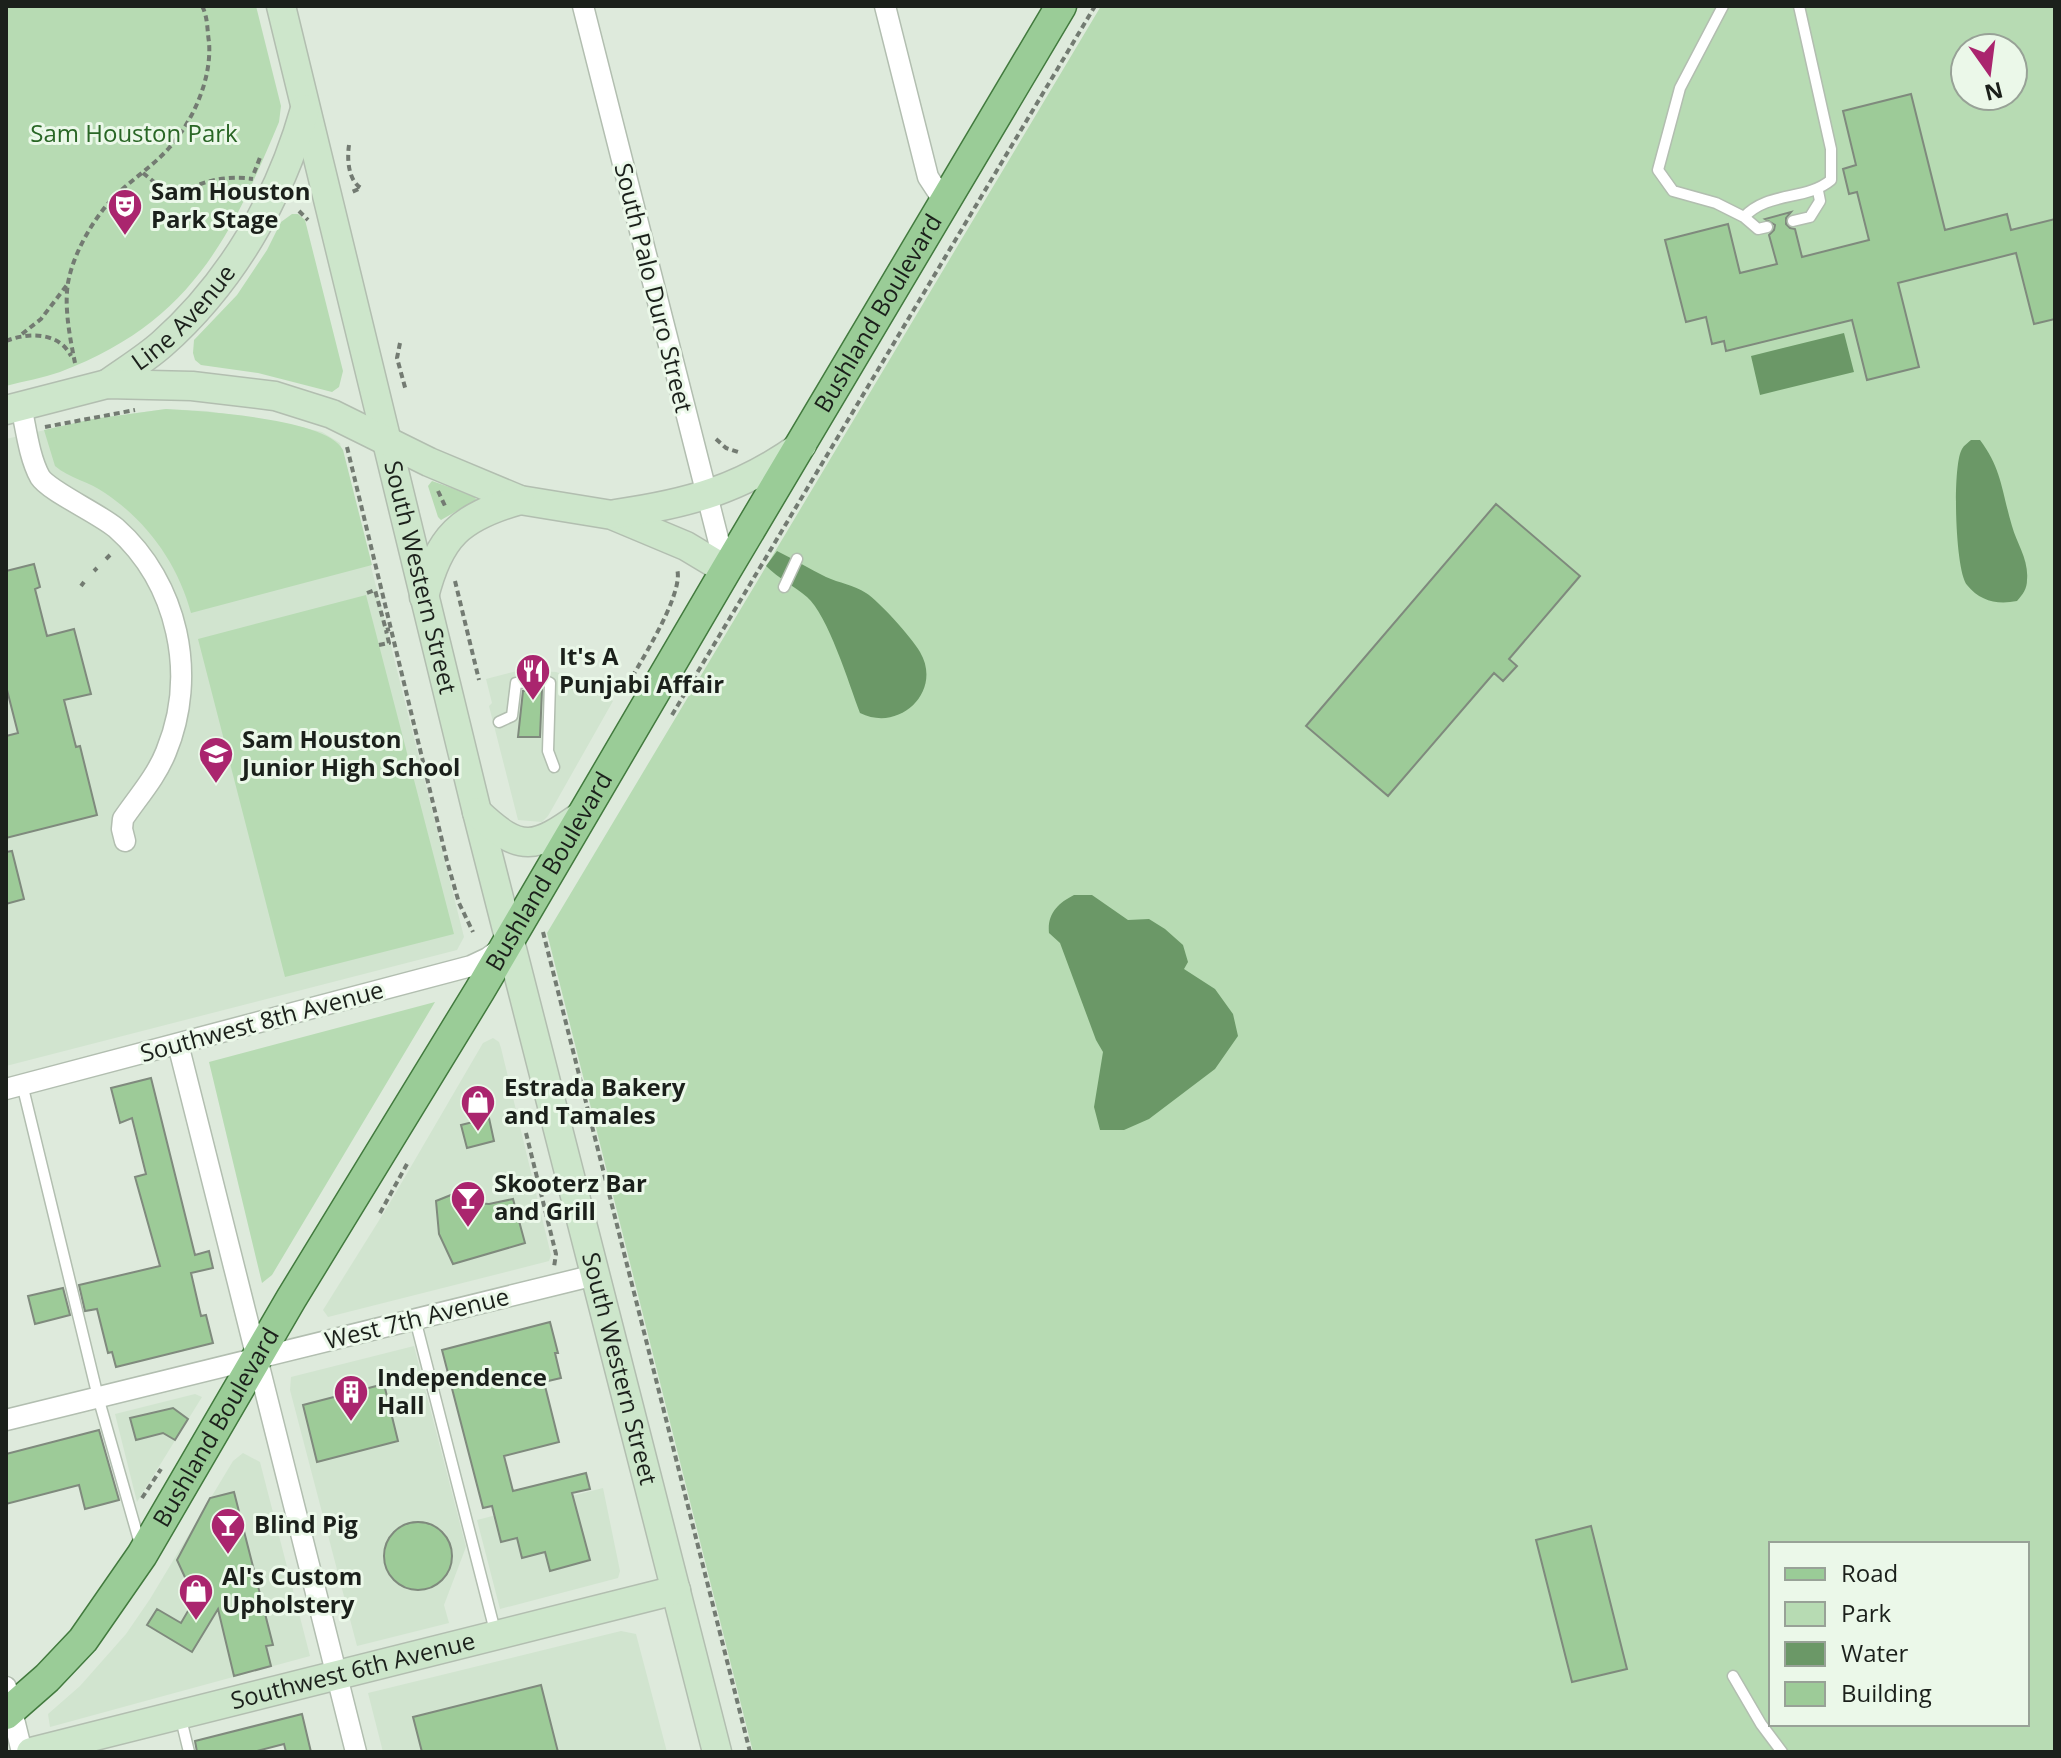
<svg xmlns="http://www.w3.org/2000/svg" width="2061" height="1758" font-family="'Open Sans',sans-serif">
  <rect width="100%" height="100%" fill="#deeadc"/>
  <path fill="#d1e4cf" d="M166 409 207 411 284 423 322 432 340 443 464 937 457 950 6 1066V439L93 419Z
    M521 670 556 672 578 680 613 701 548 816 542 822 518 820 489 706 492 703 486 679Z
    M493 1038 499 1042 501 1048 551 1255 549 1261 328 1317 323 1310 388 1206 483 1043Z
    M414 1346 466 1547 444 1605 449 1623 357 1646 290 1390 291 1377Z
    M195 1394 202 1397 137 1502 115 1414Z
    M243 1453 260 1462 310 1656 50 1727 48 1714 80 1686 126 1634 150 1599 233 1461Z
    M603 1488 620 1571 618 1578 500 1609 477 1520Z
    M621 1631 636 1634 667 1752H383L368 1693Z"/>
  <path fill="#b7dbb3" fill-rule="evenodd" d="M6 6H256L281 106 279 122C229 242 189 323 60 372 43 378 24 381 6 386Z
    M1101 6H2055V1752H753L547 933ZM1965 48H2013V96H1965ZM1771 1544H2027V1724H1771Z
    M292 214H298L305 220 343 371 339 387 332 392 258 373 201 365 195 360 193 353 194 340 237 295 267 250 281 222Z
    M166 409C200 411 327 418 343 450L372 565 191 613C178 564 147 521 105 493 90 482 69 478 55 466L44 430 93 419Z
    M432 481 475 496 476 500 441 520 438 517 428 486Z
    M366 595 454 934 285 977 198 639Z
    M435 1002 272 1275 262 1283 209 1062Z"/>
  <path fill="#6b9867" d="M1844 333 1854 372 1760 395 1751 356Z
    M1971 440H1980C2002 469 2002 493 2012 526 2017 544 2029 560 2027 580 2027 589 2023 594 2017 601 1997 605 1980 601 1967 585 1955 571 1952 465 1962 449 1964 445 1968 443 1971 440Z
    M777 551C793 559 810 569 826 577 839 583 854 585 866 593 879 601 912 638 920 652 943 691 900 733 860 713 849 684 828 615 807 597 794 586 779 579 766 566Z
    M1074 895H1092L1128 920 1149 919 1165 929 1183 945 1188 962 1184 969 1215 989 1233 1014 1238 1036 1215 1069 1149 1119 1124 1130H1100L1094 1107 1103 1052 1096 1040 1060 943 1049 933C1047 914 1058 903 1074 895Z"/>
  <path fill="#9dcb98" stroke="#7f8a7d" stroke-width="2" d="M1911 94 1945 230 2007 214 2011 230 2055 219V319L2034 324 2016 253 1898 283 1919 367 1867 380 1852 320 1726 351 1724 341 1712 344 1706 317 1686 322 1665 240 1728 224 1740 273 1777 264 1769 235 1774 230 1775 225 1765 219 1791 212 1786 218V224L1790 228 1795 229 1802 257 1869 240 1857 192 1849 194 1843 169 1856 165 1843 111Z
    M1496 504 1580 576 1509 659 1517 666 1503 681 1494 673 1388 796 1306 726Z
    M34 564 40 587 35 589 47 636 74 629 91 694 64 700 76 747 80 746 97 815 6 838V736L18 733 6 686V571Z
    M542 689 540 737H518L523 691Z
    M12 851 24 899 6 904V852Z
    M151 1078 195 1255 209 1251 213 1268 191 1273 201 1316 206 1315 213 1343 116 1367 112 1352 108 1353 97 1309 85 1311 79 1285 160 1266 135 1177 146 1174 132 1118 120 1123 111 1088Z
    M489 1118 494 1141 467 1148 461 1125Z
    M451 1195 452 1201 489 1204 513 1199 525 1243 453 1264 439 1234 436 1201Z
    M63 1288 70 1315 35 1324 28 1296Z
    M550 1322 558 1353H555L561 1378 544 1382 559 1442 504 1456 513 1491 586 1473 590 1489 572 1493 590 1560 550 1571 545 1552 522 1558 517 1538 501 1542 492 1506 483 1508 442 1350Z
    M384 1384 398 1441 317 1462 303 1405Z
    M173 1408 188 1419 175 1440 163 1433 136 1440 130 1418Z
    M99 1430 119 1500 85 1509 79 1485 6 1504V1454Z
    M234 1492 273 1645 266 1646 271 1666 234 1676 218 1609 192 1652 147 1625 157 1609 181 1623 195 1599 177 1560 210 1498Z
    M384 1556a34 34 0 1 1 68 0a34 34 0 1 1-68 0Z
    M1591 1526 1627 1669 1572 1682 1536 1540Z
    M541 1685 558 1752H422L413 1717Z
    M302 1714 311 1752H286L284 1744 253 1752H197L195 1741Z"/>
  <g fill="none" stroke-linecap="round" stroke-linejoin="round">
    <g stroke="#b2beb0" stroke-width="13">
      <path id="lane" d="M1723 6 1680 88 1658 170 1673 191 1716 203 1744 217
        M1793 221 1810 217 1820 201 1818 191
        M1767 227 1758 229 1744 217C1768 191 1806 201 1831 180V149L1799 6
        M784 587 797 559
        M499 722 512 716 516 683 546 681 550 683 548 751 554 767
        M22 1084 98 1397 140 1544
        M415 1319 495 1631
        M1733 1676 1761 1724 1782 1752
        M180 1715 189 1752"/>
    </g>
    <g stroke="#b2beb0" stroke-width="23">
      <path id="street" d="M583 6 726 570
        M885 6 928 177 945 203
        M21 406C26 428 29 457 40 477 49 491 98 513 116 528 178 583 198 675 166 752 156 777 138 797 123 819L122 829 125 841
        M178 1044 356 1752
        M6 1089 471 966 488 958 501 948
        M6 1420 595 1275
        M6 1687 22 1752"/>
    </g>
    <g stroke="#b2beb0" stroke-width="31">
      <g id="secondary">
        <path id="s1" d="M281 6 477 812 717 1752"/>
        <path id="s2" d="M107 384C125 371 145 359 162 344 232 282 280 198 305 109"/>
        <path d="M6 410 107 384 192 386 275 396 332 414 429 462 520 500 612 515 686 546 726 570"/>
        <path d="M615 514C687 504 742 489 802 445"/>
        <path d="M424 597C439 536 460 517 520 500"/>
        <path d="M477 812C521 854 535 849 582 815"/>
        <path id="s3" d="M31 1752 676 1590"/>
      </g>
    </g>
    <g stroke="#427a3e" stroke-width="33">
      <g id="primary">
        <path id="s4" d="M6 1714 47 1678 83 1640 142 1555 291 1299 480 990 726 570 1061 6"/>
      </g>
    </g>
    <path stroke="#737b72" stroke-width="4" stroke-dasharray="6 4" stroke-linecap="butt" d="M349 145C347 159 348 180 361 188L352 192
      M143 173 175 199C195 181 226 175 253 179
      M254 173 261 155
      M299 211 308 220
      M22 334 41 319 67 285
      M6 341C29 332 59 332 71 356
      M400 343 397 358 406 391
      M75 363C70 338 64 308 68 283 73 254 93 219 114 197 131 180 152 167 169 148 193 121 212 79 209 42 207 30 208 17 202 6
      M45 427 135 410
      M716 439 726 448 741 453
      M347 447 447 861 459 903 473 932
      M438 491 446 508
      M106 559 110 555
      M94 571 97 568
      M455 581 479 680
      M81 586 84 582
      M367 593 375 590 386 630 390 629
      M379 645 389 643 386 630
      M622 694C636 669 685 594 677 569
      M672 715 1095 6
      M543 932 750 1752
      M526 1133 556 1254 554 1267
      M380 1213 407 1164
      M142 1498 161 1469"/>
    <use href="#lane" stroke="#fff" stroke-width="10"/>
    <use href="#street" stroke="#fff" stroke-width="20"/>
    <use href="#secondary" stroke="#cde6cb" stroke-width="28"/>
    <use href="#primary" stroke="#9acc97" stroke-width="30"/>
  </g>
  <defs>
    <g id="theatre-pin" transform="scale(1.8)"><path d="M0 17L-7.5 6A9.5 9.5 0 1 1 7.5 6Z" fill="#aa256e" stroke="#ebf8e9"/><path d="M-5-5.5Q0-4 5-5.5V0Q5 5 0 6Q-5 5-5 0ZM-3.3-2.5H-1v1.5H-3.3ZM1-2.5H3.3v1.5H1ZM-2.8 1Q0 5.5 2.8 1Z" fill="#fff"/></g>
    <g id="restaurant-pin" transform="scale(1.8)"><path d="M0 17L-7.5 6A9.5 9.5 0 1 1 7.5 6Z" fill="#aa256e" stroke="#ebf8e9"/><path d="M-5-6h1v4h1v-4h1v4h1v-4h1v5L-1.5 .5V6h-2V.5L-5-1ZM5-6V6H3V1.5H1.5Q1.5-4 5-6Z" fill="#fff"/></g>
    <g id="school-pin" transform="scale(1.8)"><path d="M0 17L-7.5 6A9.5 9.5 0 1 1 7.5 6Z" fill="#aa256e" stroke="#ebf8e9"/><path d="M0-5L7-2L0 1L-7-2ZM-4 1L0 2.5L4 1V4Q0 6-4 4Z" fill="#fff"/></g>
    <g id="shop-pin" transform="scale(1.8)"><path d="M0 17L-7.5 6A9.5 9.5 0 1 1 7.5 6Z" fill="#aa256e" stroke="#ebf8e9"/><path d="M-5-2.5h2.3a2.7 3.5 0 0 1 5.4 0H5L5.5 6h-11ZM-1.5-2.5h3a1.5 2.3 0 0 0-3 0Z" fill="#fff"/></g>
    <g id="bar-pin" transform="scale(1.8)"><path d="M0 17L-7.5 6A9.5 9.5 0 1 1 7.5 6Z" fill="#aa256e" stroke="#ebf8e9"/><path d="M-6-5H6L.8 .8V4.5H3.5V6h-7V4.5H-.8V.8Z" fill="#fff"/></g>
    <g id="building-pin" transform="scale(1.8)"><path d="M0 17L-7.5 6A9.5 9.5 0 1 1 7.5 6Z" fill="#aa256e" stroke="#ebf8e9"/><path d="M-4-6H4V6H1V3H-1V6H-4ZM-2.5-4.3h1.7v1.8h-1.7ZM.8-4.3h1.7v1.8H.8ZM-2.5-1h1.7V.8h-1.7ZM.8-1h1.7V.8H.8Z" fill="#fff"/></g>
  </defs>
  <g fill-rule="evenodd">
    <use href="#theatre-pin" x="125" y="206"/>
    <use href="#restaurant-pin" x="533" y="671"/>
    <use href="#school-pin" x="216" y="754"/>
    <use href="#shop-pin" x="478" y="1102"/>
    <use href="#bar-pin" x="468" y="1198"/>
    <use href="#building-pin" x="351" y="1392"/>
    <use href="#bar-pin" x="228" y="1525"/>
    <use href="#shop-pin" x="196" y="1591"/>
  </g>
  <g text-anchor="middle" stroke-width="6" stroke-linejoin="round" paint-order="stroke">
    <g font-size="24" fill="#296625" stroke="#ebf8e9">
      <text x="134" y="142">Sam Houston Park</text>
    </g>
    <g font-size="24" font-weight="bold" fill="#1b201b" stroke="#ebf8e9" text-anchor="start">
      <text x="151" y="200">Sam Houston<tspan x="151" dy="28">Park Stage</tspan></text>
      <text x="559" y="665">It's A<tspan x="559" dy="28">Punjabi Affair</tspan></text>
      <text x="242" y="748">Sam Houston<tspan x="242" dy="28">Junior High School</tspan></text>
      <text x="504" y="1096">Estrada Bakery<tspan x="504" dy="28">and Tamales</tspan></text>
      <text x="494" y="1192">Skooterz Bar<tspan x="494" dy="28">and Grill</tspan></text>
      <text x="377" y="1386">Independence<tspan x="377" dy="28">Hall</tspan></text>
      <text x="254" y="1533">Blind Pig</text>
      <text x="222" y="1585">Al's Custom<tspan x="222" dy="28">Upholstery</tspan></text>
    </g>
    <g font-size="24" fill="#1b201b" stroke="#ebf8e9">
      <text transform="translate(653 288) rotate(76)" y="8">South Palo Duro Street</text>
      <text dy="8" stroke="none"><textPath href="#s2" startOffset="102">Line Avenue</textPath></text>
      <text dy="8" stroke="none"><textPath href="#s4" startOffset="1654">Bushland Boulevard</textPath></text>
      <text dy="8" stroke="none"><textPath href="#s1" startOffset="588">South Western Street</textPath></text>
      <text dy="8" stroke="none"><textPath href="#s4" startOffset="1006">Bushland Boulevard</textPath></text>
      <text transform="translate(262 1022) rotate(-15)" y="8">Southwest 8th Avenue</text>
      <text transform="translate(417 1319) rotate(-14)" y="8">West 7th Avenue</text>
      <text dy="8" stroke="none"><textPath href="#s1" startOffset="1404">South Western Street</textPath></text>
      <text dy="8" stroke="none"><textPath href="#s4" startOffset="358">Bushland Boulevard</textPath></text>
      <text dy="8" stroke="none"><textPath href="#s3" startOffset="332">Southwest 6th Avenue</textPath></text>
    </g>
  </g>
  <rect width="2061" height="1758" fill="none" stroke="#1b201b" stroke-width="16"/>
  <rect x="1769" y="1542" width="260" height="184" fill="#ebf8e9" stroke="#98a297" stroke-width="2"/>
  <rect x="1785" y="1568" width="40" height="12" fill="#9acc97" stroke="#98a297" stroke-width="2"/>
  <text x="1841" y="1582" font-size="24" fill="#1b201b">Road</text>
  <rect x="1785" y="1602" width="40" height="24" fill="#b7dbb3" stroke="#98a297" stroke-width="2"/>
  <text x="1841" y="1622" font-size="24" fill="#1b201b">Park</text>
  <rect x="1785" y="1642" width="40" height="24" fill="#6b9867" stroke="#98a297" stroke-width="2"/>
  <text x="1841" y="1662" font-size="24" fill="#1b201b">Water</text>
  <rect x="1785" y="1682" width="40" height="24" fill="#9dcb98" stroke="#98a297" stroke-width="2"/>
  <text x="1841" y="1702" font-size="24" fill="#1b201b">Building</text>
  <g transform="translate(1989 72) rotate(166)"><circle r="38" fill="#ebf8e9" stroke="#98a297" stroke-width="2"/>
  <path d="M0-6L14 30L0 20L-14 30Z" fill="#aa256e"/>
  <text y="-12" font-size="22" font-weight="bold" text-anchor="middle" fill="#1b201b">N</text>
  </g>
</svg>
